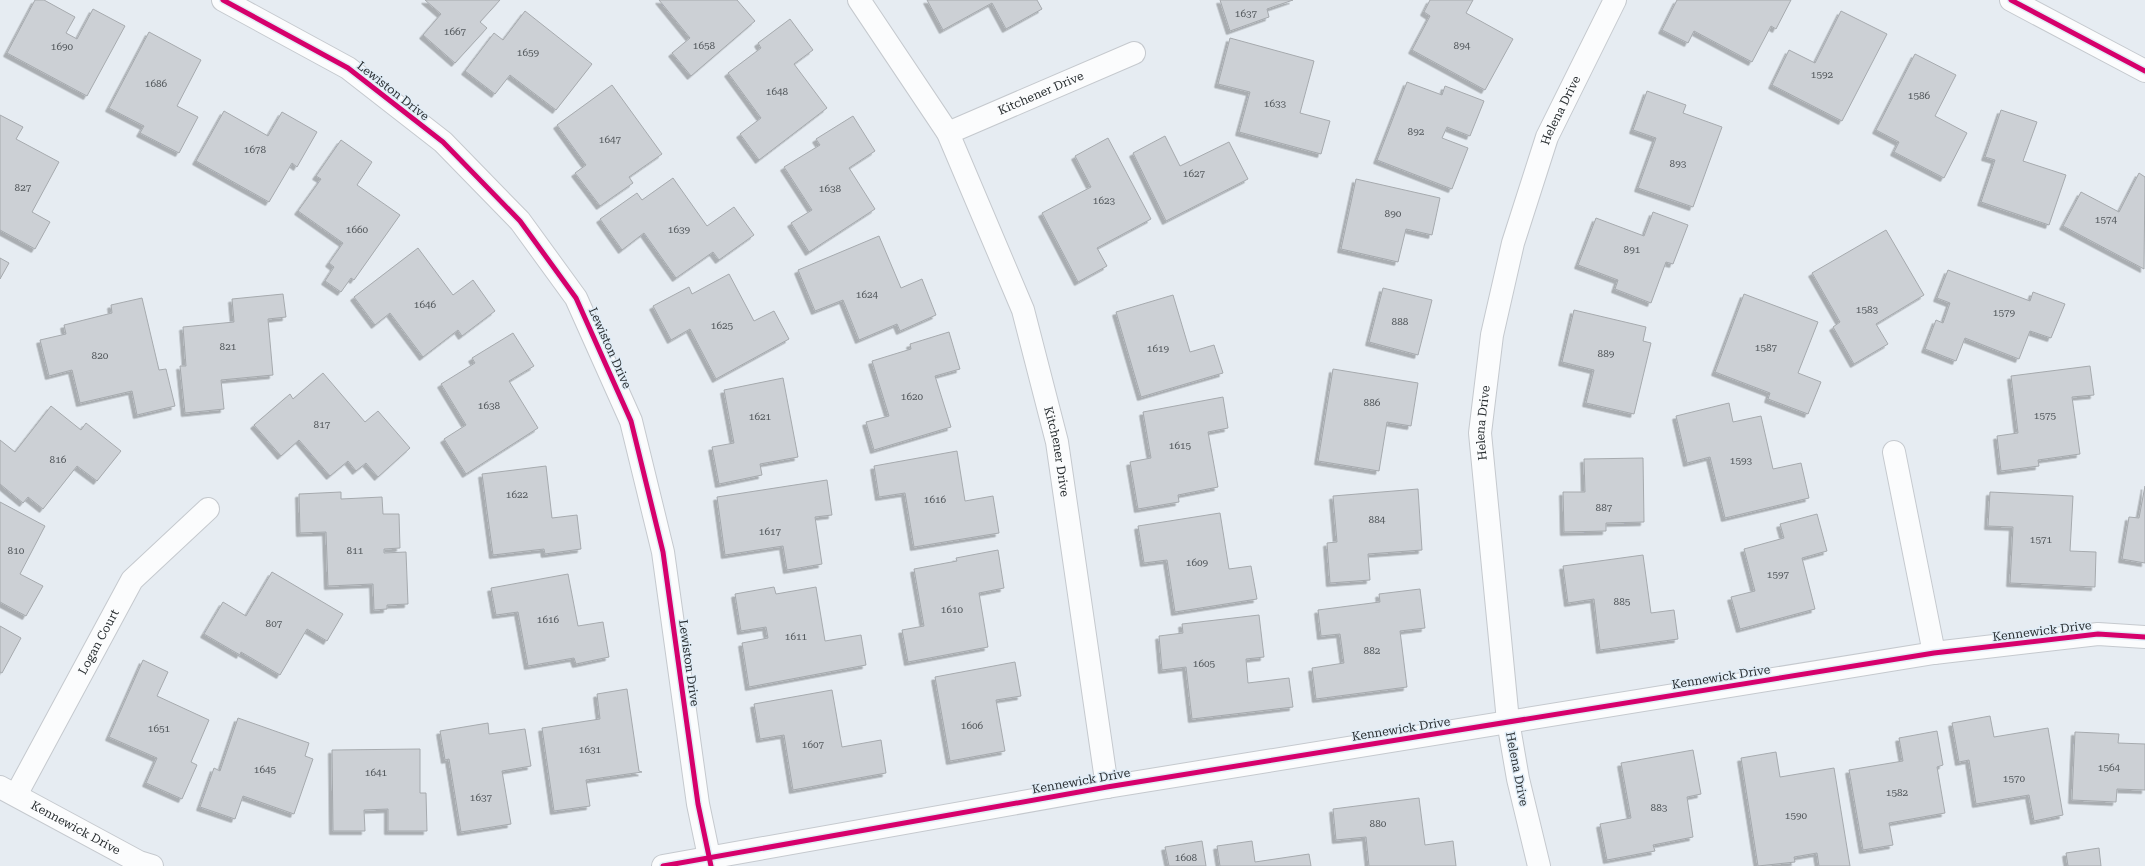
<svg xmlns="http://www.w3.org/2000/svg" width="2145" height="866" font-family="'Roboto Serif',serif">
  <defs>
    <filter id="shadow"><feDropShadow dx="-3.5" dy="3.5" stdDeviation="0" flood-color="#0004"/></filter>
  </defs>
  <rect width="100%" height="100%" fill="#e6ecf2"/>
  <path fill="#ccd0d5" stroke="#a6aaae" filter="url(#shadow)" d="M35 0H44L75 17 66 33 77 39 93 9 125 26 87 96 7 53Z
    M425 0H500L480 22 487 28 455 63 423 35 441 14Z
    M659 0H737L755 21 691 76 672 53 690 38Z
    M927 0H1037L1042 9 1006 29 992 3 943 30Z
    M1220 0H1293L1267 9 1269 17 1230 31Z
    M1430 0H1473L1466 13 1513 39 1485 90 1412 50 1430 16 1424 12Z
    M1677 0H1791L1776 29 1771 26 1752 62 1694 31 1688 43 1662 30Z
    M525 11 592 64 556 110 510 75 495 94 465 71 494 33 503 40Z
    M1841 11 1887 34 1842 121 1772 85 1789 50 1815 63Z
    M790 19 813 50 794 64 827 108 759 160 740 134 761 118 728 73 761 48 758 43Z
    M149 32 201 60 177 106 198 117 179 153 140 133 144 126 109 108Z
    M1230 38 1314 61 1300 113 1330 121 1321 154 1239 132 1250 92 1218 84Z
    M1915 54 1956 75 1935 116 1967 133 1944 178 1894 152 1899 142 1876 130Z
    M1407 82 1442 95 1445 86 1484 101 1470 136 1447 127 1442 138 1468 148 1452 189 1377 160Z
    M612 85 662 154 629 177 633 183 600 206 575 173 586 165 557 125Z
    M1647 91 1686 105 1683 113 1722 127 1693 207 1638 188 1656 138 1633 130Z
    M2001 110 2037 122 2023 161 2066 175 2049 225 1981 202 1995 160 1985 157Z
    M224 111 268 136 282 112 317 132 297 167 292 163 269 202 196 161Z
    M0 115 23 127 16 139 59 162 32 212 50 222 35 249 0 230Z
    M853 116 875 151 849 168 875 209 809 252 791 223 812 210 784 167 820 145 816 139Z
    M1165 136 1180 166 1229 142 1248 179 1166 221 1133 153Z
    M1108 138 1151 219 1097 248 1107 266 1078 282 1042 213 1091 187 1075 156Z
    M341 140 372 162 357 185 400 215 354 280 351 278 341 292 325 281 334 267 329 263 343 243 298 211 321 179 316 176Z
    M2139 173 2145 177 2144 269 2063 226 2081 192 2119 212Z
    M673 178 707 226 734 207 754 235 719 260 713 252 676 278 644 233 622 250 600 219 637 193 642 200Z
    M1356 179 1440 198 1432 235 1406 229 1398 262 1341 249Z
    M1653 212 1688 225 1673 264 1666 262 1651 303 1615 289 1618 280 1578 265 1596 218 1644 236Z
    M1886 230 1924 295 1876 324 1888 344 1854 364 1833 327 1840 322 1812 273Z
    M879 236 901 288 922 279 936 315 900 331 897 324 859 340 843 300 815 311 798 270Z
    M418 248 453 295 473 280 495 311 462 336 458 330 423 357 390 313 375 325 354 297Z
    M0 258 9 263 0 279Z
    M1948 270 2030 301 2033 292 2065 304 2051 338 2030 331 2019 359 1965 338 1956 361 1925 349 1936 320 1943 323 1950 303 1937 298Z
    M729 274 754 321 774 311 789 339 716 379 690 329 671 340 653 306 689 287 692 294Z
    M1383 288 1432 300 1418 355 1369 342Z
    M283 294 286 317 268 319 273 375 221 380 224 409 185 413 180 366H186L183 327 234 322 232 299Z
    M1744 294 1818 322 1798 373 1821 382 1808 414 1768 399 1770 393 1715 372Z
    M1173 295 1190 352 1214 345 1223 373 1141 397 1116 312Z
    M142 298 159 370 166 369 175 406 137 415 132 391 80 403 72 370 49 376 40 340 66 334 64 325 112 313 111 305Z
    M1574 310 1646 327 1643 341 1651 343 1634 414 1586 403 1594 370 1562 362Z
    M949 332 960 369 935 376 951 427 874 450 866 422 889 416 872 361 911 349 910 344Z
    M513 333 534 366 509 381 538 428 466 474 444 439 466 425 441 384 475 363 472 358Z
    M2090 366 2094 395 2072 397 2080 454 2038 460 2039 466 2001 471 1997 436 2018 433 2011 376Z
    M1333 369 1418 383 1411 426 1387 422 1379 471 1318 461Z
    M323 373 365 422 378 411 410 448 378 477 366 463 356 471 348 461 330 476 299 440 281 456 254 425 290 394 293 399Z
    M783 378 798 457 760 464 762 475 719 484 712 447 734 443 724 390Z
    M1223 397 1228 428 1208 432 1218 487 1178 495 1179 502 1138 509 1130 462 1151 458 1143 412Z
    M1729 403 1733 422 1761 416 1773 469 1801 463 1809 498 1725 518 1710 457 1687 463 1676 416Z
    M51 406 81 430 86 423 121 451 97 481 77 466 43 509 28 497 23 503 0 484V440L15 452Z
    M957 451 965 501 993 496 999 533 914 547 905 493 879 497 874 466Z
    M1643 458 1644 522 1606 523V531L1564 532 1563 492H1585L1584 459Z
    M546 466 552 518 577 515 581 549 545 554 544 549 493 555 482 474Z
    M827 480 832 515 815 517 822 564 787 570 783 546 725 555 717 497Z
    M2145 486V563L2122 559 2129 517 2139 518Z
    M1418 489 1422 550 1368 554 1370 580 1330 583 1327 543 1337 542 1333 496Z
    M341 492V499L382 497 383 514H399L400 548 384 549V553L406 552 408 604 387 605V609L374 610 373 584 328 586 326 532 300 533 299 494Z
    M1990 492 2073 496 2070 551 2096 552 2095 587 2010 583 2013 527 1988 526Z
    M0 502 45 526 20 574 43 586 26 616 0 602Z
    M1220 513 1229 569 1251 566 1257 599 1175 612 1167 560 1144 563 1138 526Z
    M1817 514 1827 551 1802 558 1815 609 1740 629 1731 597 1755 591 1744 549 1784 538 1780 524Z
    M998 550 1004 588 979 593 988 647 908 662 902 630 924 626 914 569 957 561 956 558Z
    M1643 555 1651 613 1674 610 1678 639 1600 650 1594 599 1568 603 1563 566Z
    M272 572 343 614 327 641 307 629 280 675 241 652 240 655 204 634 223 602 246 616Z
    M568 574 578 626 603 622 609 657 576 664 574 658 528 666 518 612 496 615 491 588Z
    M774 587 776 594 816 587 825 641 861 635 866 665 749 687 742 643 768 638 766 627 741 631 735 594Z
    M1420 589 1425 628 1400 631 1407 687 1316 699 1312 668 1344 663 1340 634 1321 636 1318 610 1380 602 1379 594Z
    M1259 615 1264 657 1246 659 1248 683 1289 678 1293 707 1192 719 1186 667 1162 670 1159 636 1183 633 1182 624Z
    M0 626 21 638 2 673 0 672Z
    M143 660 168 672 157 696 209 720 191 762 197 765 182 799 146 783 157 758 109 737Z
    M1015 662 1021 696 996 700 1005 751 950 761 935 677Z
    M627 689 639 771 642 772 586 780 590 806 554 811 542 728 600 719 597 694Z
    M832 690 842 747 881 740 886 773 793 790 784 735 760 739 754 704Z
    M1990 716 1994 737 2048 728 2063 815 2034 821 2029 795 1976 804 1969 760 1959 762 1952 723Z
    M238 718 309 743 305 756 313 759 294 814 243 796 235 819 200 807 214 768 220 771Z
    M488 723 489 734 525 729 531 766 502 771 511 824 461 832 449 759 445 760 440 731Z
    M1937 731 1943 765 1937 767 1945 813 1889 823 1893 845 1863 850 1849 770 1903 761 1899 738Z
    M2075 732 2119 734 2118 743 2145 744V790L2117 789 2116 802 2072 800Z
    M420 749V793H426L427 831H388V809L364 810 365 831H333L332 750Z
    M1693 750 1701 794 1687 797 1693 837 1653 845 1655 851 1607 860 1600 824 1631 818 1621 763Z
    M1776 752 1780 777 1834 768 1850 866H1819L1817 853 1794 857 1795 862 1758 866 1741 758Z
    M1419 798 1425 845 1453 841 1456 866H1369L1366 837 1336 840 1333 809Z
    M1202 841 1206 866H1169L1165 847Z
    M1252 841 1255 862 1309 854 1311 866H1220L1217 846Z
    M2099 848 2101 866H2068L2066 853Z"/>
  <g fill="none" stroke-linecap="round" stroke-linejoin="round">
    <g stroke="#c5c9ce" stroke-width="24">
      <g id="minor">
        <path d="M223 0 348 68 443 142 520 221 576 298 631 421 663 552 698 804 711 866"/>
        <path id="s1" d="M859 0 948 133 1023 310 1057 442 1107 787"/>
        <path id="s2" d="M948 133 1134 53"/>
        <path d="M1894 452 1934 653"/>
        <path id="s3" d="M0 787 139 862 152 866"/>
        <path id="s4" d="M16 795 132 580 208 509"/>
        <path d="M663 866 1107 787 1934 653 2098 634 2145 637"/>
        <path id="s5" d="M1539 866 1518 779 1508 721 1480 433 1492 335 1513 243 1547 137 1615 0"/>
      </g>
    </g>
    <g stroke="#c5c9ce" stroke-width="24">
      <path id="major" d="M2011 0 2145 71"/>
    </g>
    <use href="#minor" stroke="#fbfcfd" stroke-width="22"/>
    <use href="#major" stroke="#fbfcfd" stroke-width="22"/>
    <g stroke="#e1edf7" stroke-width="8">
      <path id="cycleway" d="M223 0 348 68 443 142 520 221 576 298 631 421 663 552 698 804 711 866
        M2011 0 2145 71
        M663 866 1107 787 1934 653 2098 634 2145 637"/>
    </g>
    <use href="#cycleway" stroke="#d6006c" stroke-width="5"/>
  </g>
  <g text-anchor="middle" stroke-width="3" stroke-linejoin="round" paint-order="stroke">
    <g font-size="10" fill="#52575b">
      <text x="1246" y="17">1637</text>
      <text x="455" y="35">1667</text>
      <text x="704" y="49">1658</text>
      <text x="1462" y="49">894</text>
      <text x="62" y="50">1690</text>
      <text x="528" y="56">1659</text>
      <text x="1822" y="78">1592</text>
      <text x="156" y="87">1686</text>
      <text x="777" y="95">1648</text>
      <text x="1919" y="99">1586</text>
      <text x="1275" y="107">1633</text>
      <text x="1416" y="135">892</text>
      <text x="610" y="143">1647</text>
      <text x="255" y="153">1678</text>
      <text x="1678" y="167">893</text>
      <text x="1194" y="177">1627</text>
      <text x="23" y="191">827</text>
      <text x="830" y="192">1638</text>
      <text x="1104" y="204">1623</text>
      <text x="1393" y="217">890</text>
      <text x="2106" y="223">1574</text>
      <text x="357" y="233">1660</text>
      <text x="679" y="233">1639</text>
      <text x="1632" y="253">891</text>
      <text x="867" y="298">1624</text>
      <text x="425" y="308">1646</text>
      <text x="1867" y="313">1583</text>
      <text x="2004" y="316">1579</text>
      <text x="1400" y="325">888</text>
      <text x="722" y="329">1625</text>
      <text x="228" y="350">821</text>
      <text x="1766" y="351">1587</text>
      <text x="1158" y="352">1619</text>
      <text x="1606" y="357">889</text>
      <text x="100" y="359">820</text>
      <text x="912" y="400">1620</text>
      <text x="1372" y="406">886</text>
      <text x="489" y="409">1638</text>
      <text x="2045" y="419">1575</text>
      <text x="760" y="420">1621</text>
      <text x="322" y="428">817</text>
      <text x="1180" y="449">1615</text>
      <text x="58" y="463">816</text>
      <text x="1741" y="464">1593</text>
      <text x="517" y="498">1622</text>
      <text x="935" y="503">1616</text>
      <text x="1604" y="511">887</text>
      <text x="1377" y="523">884</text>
      <text x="770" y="535">1617</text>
      <text x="2041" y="543">1571</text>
      <text x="16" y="554">810</text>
      <text x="355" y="554">811</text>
      <text x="1197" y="566">1609</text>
      <text x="1778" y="578">1597</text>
      <text x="1622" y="605">885</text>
      <text x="952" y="613">1610</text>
      <text x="548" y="623">1616</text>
      <text x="274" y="627">807</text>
      <text x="796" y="640">1611</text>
      <text x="1372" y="654">882</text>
      <text x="1204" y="667">1605</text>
      <text x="972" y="729">1606</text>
      <text x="159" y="732">1651</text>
      <text x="813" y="748">1607</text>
      <text x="590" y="753">1631</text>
      <text x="2109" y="771">1564</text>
      <text x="265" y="773">1645</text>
      <text x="376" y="776">1641</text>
      <text x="2014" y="782">1570</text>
      <text x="1897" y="796">1582</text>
      <text x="481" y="801">1637</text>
      <text x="1659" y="811">883</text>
      <text x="1796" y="819">1590</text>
      <text x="1378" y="827">880</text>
      <text x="1186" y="861">1608</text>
    </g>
    <g font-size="12" fill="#2a2f32" stroke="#e1edf7">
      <text transform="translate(393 91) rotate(38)" y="4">Lewiston Drive</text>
      <text dy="4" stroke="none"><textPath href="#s2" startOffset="101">Kitchener Drive</textPath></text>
      <text dy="4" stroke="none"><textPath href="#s5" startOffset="772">Helena Drive</textPath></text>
      <text transform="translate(610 348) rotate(66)" y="4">Lewiston Drive</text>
      <text dy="4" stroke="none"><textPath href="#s5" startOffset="448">Helena Drive</textPath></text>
      <text dy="4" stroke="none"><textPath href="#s1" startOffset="498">Kitchener Drive</textPath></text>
      <text transform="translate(2042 631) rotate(-7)" y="4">Kennewick Drive</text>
      <text dy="4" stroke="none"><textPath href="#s4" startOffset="174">Logan Court</textPath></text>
      <text transform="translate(689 663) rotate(82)" y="4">Lewiston Drive</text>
      <text transform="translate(1721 677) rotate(-9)" y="4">Kennewick Drive</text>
      <text transform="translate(1401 729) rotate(-9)" y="4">Kennewick Drive</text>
      <text transform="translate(1517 769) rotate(79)" y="4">Helena Drive</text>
      <text transform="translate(1081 781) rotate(-10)" y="4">Kennewick Drive</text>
      <text dy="4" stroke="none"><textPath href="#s3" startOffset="86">Kennewick Drive</textPath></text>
    </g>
  </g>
</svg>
